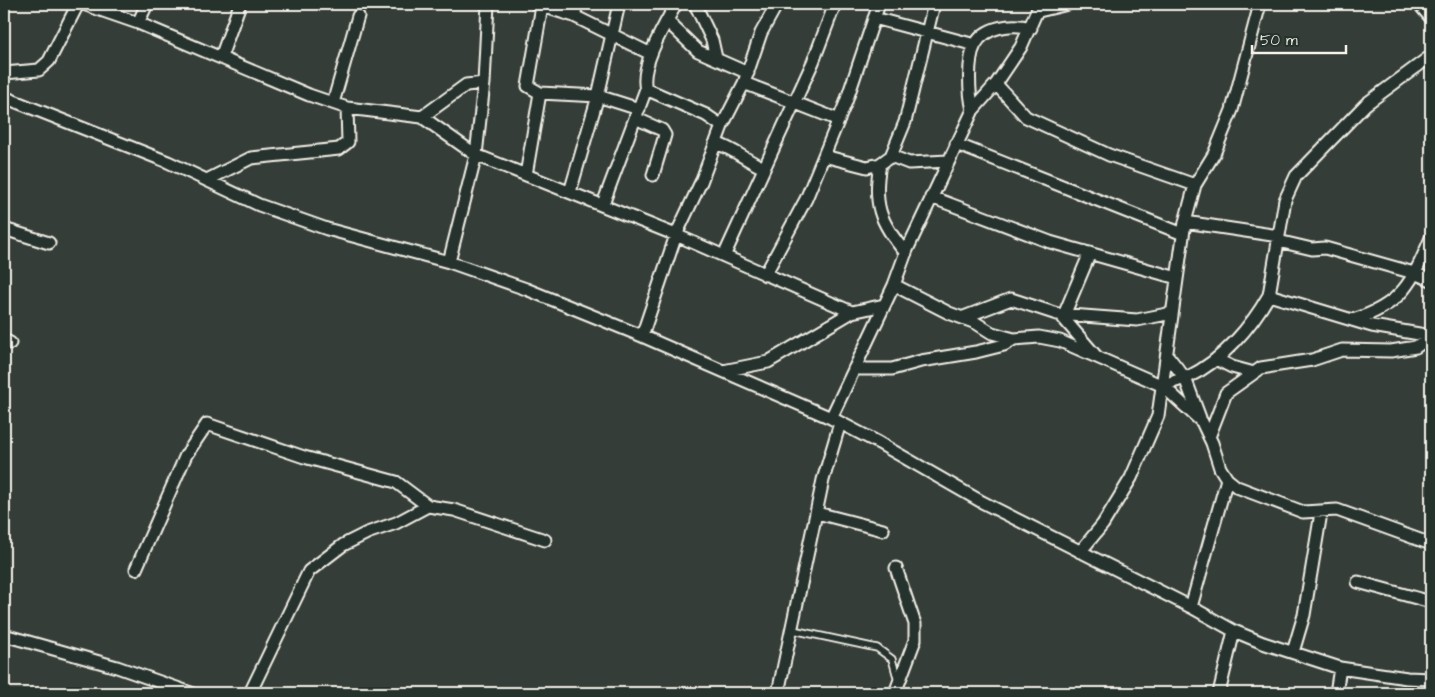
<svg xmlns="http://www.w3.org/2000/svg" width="1435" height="697" font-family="'Architects Daughter',sans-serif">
  <rect width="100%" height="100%" fill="#353d39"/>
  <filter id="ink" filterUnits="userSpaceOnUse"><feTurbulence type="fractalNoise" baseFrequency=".02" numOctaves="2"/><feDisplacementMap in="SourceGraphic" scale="10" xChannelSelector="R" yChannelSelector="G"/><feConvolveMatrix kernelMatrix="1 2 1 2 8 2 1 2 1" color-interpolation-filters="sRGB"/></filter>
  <g filter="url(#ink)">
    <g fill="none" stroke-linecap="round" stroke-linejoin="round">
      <g stroke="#f4f1e8" stroke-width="9">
        <path id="service" d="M793 630 877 648 892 659 898 681"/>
      </g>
      <g stroke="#f4f1e8" stroke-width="15">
        <path id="minor" d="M83 4 138 23 309 95 347 108 422 117 476 155 676 235 852 312 884 305
          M536 4 574 16 651 54
          M676 4C665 24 639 67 646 89L706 115 722 126
          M695 4 712 40 716 58
          M1419 4 1431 18
          M1039 11 1068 4
          M574 16 577 4
          M874 18 975 45
          M667 21 698 51 748 73
          M138 23 147 4
          M221 57 240 4
          M4 73 39 70 49 61 78 4
          M744 83 839 120
          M996 84 1026 117 1109 155 1195 185
          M540 93 528 86 542 6
          M4 97 168 162 259 205 327 229 449 262 526 289 642 336 831 418 879 443 982 502 1191 607 1234 631 1263 643 1340 668 1407 678 1431 679
          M333 103 358 16
          M973 110C969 94 967 60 975 45 985 26 1012 23 1031 28
          M422 117 466 85 484 83
          M635 118 662 130 665 135 653 175
          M715 143C733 148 747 161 764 168
          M956 144 1183 234
          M824 156 867 167 880 164 891 156 905 122 934 4
          M891 156 909 163 948 161
          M880 164C873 203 879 222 906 253
          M526 175 540 93 598 96 619 4
          M207 180 251 158 339 149 348 142 347 108
          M570 192 598 96 639 109
          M931 197 1050 242 1177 278
          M603 204 646 89
          M1185 222 1279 236
          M4 229 49 243
          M1278 241 1312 249 1325 248 1414 273 1431 280
          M1090 253 1064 315V319L1096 356
          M724 256 813 62 835 4
          M449 262 476 155 484 83 488 4
          M765 275 806 199 846 102 879 4
          M894 285 949 313 976 323 992 333 1014 339 1039 337 1060 341 1163 386C1171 382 1180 380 1188 377 1222 361 1251 327 1269 295L1372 326 1431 336
          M1269 295 1285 200 1296 176 1366 104 1431 56
          M964 317 1011 299 1057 314 1137 320 1172 313
          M1353 320C1402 305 1412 282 1431 238
          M642 336 676 235 701 182 722 126 744 83 761 33 777 4
          M4 340 10 343
          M1167 355 1185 378 1200 418
          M1216 359 1232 367 1254 373
          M854 369H892L921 361 976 352 1004 345 1014 339
          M723 371 768 362 852 312
          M1163 386 1202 422 1212 443 1220 468 1227 479 1237 487 1303 512 1337 510 1431 544
          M831 418 894 285 906 252 973 110 996 84 1021 47 1040 4
          M1209 437 1226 393 1261 368 1312 360 1342 350 1391 351 1416 347 1431 336
          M817 513 883 530
          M1080 552 1103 524 1131 478 1158 416 1185 222 1195 185 1214 154 1232 110 1260 4
          M136 569 186 455 207 424 304 457 396 482 428 506
          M1358 582 1431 602
          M1191 607 1227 479
          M4 635 117 667 191 693
          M1293 652 1304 615 1321 513
          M250 693 309 571 343 545 367 533 396 523 428 506 454 510 545 540
          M778 693 823 480 840 423
          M895 693 915 640V624L896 568
          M1219 693 1234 631
          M1336 693 1340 668"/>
      </g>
      <use href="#service" stroke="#26332d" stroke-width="5.5"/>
      <use href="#minor" stroke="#26332d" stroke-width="11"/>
    </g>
  </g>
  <rect width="1435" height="697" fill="none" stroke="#26332d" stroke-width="20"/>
  <rect x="10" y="10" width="1415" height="677" fill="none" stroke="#f4f1e8" stroke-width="2" filter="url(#ink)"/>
  <path d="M1252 45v8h94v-8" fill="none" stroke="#f4f1e8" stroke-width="2.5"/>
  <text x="1260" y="45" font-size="15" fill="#f4f1e8" stroke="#26332d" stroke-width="4" paint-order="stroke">50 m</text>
</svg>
